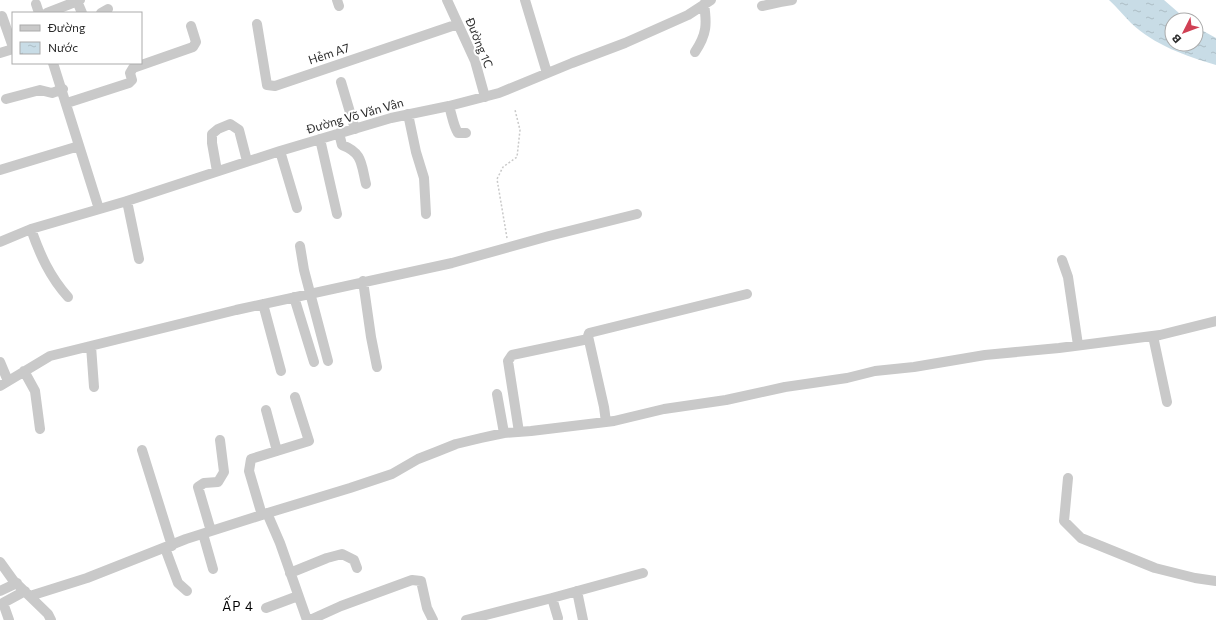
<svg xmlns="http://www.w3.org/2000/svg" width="1216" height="620" font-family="Commissioner,sans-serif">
  <defs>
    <pattern id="water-ripples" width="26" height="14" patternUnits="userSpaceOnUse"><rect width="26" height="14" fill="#c8dce6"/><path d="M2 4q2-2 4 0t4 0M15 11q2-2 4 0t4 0" fill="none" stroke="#acbdc5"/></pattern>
  </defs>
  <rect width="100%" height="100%" fill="#fff"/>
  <path fill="url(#water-ripples)" d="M1109 0H1164L1187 20H1172V44H1196V27L1216 38V65C1186 56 1154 45 1131 23 1123 15 1117 7 1109 0Z"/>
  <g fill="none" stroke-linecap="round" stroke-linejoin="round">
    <path stroke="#c9c9c9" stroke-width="1.5" stroke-dasharray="2 2" stroke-linecap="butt" d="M507 238 497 179 503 167 517 157 520 130 515 110"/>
    <path stroke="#c9c9c9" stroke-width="10" d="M337 0 339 6
      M447 0 475 61 485 97
      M525 0 547 73
      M779 0 780 2 792 0
      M77 1 82 13
      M36 4 39 13
      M762 6 780 2
      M47 13 80 0
      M101 13 108 9
      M2 16 13 47
      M257 24 267 85 275 86 458 24
      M695 52C707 34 707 24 704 4
      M0 53 13 49
      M53 63 99 209
      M341 82 355 129
      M6 99 40 90 52 93 63 89
      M67 103 129 83 132 80 130 73 133 68 193 47 196 42 191 26
      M449 106C452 115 453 125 458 133H466
      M408 114 416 152 424 178 426 214
      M339 133 342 145C363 153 361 164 366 184
      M320 139 337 214
      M280 151 297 208
      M0 170 79 146
      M217 171 212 143V134L218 129 230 124 239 130 247 161
      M127 201 139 259
      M31 229C40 255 50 277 68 297
      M0 242 31 229 127 201 280 151 391 118 449 106 499 93 572 63 625 43 688 15 711 0
      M300 246 304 270 328 361
      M1062 260 1068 277 1078 345
      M363 281 371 337 377 367
      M294 297 314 362
      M263 304 281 371
      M1153 336 1167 402
      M91 346 94 387
      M0 362 8 381
      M24 371 35 391 40 429
      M0 386 50 356 236 310 452 263 549 236 637 214
      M497 394 504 433
      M266 410 277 451
      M606 422 604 407 588 336 589 333 747 294
      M519 432 508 361 512 355 588 339
      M142 450 172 546
      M1068 478 1064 521 1081 538 1155 568 1195 578 1216 581
      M267 513 280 543 307 620
      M262 515 249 471 251 459 309 441 295 397
      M211 531 198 487 204 483 218 482 224 472 220 440
      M203 534 213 569
      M165 548 178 583 187 591
      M0 562 13 580 48 614 51 620
      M290 573 327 558 342 554 354 560 357 568
      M0 591 17 583
      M577 591 583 620
      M30 596 87 578 186 539 271 512 350 488 392 474 418 459 436 452 456 444 481 438 504 433 531 431 614 421 664 409 726 400 785 387 847 378 875 371 914 367 985 355 1059 348 1160 335 1216 321
      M552 598 643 573
      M266 608 298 596
      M9 620 3 603 25 591
      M310 620 341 606 412 580 421 581 427 608 433 620
      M466 620 552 598 558 618"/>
  </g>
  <g text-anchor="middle" stroke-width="4" stroke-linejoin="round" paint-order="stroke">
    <g font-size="12" fill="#2c2c2c" stroke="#fff">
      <text transform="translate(479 43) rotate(68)" y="4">Đường 1C</text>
      <text transform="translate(329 54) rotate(-18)" y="4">Hẻm A7</text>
      <text transform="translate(355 116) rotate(-16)" y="4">Đường Võ Văn Vân</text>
    </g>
    <g font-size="13" letter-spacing="1" fill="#000" stroke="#fff">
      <text x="238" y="611">ẤP 4</text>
    </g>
  </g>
  <rect x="12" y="12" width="130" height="52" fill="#ffffff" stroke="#ababab"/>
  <rect x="20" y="25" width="20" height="6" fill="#c9c9c9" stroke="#ababab"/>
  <text x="48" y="32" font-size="12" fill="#2c2c2c">Đường</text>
  <rect x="20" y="42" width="20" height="12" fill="url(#water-ripples)" stroke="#ababab"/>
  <text x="48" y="52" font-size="12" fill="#2c2c2c">Nước</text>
  <g transform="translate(1184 32) rotate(228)"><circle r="19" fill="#ffffff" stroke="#ababab"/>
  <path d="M0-3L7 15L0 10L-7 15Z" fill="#d04054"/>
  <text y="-6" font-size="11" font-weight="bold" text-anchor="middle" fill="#2c2c2c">B</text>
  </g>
</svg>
